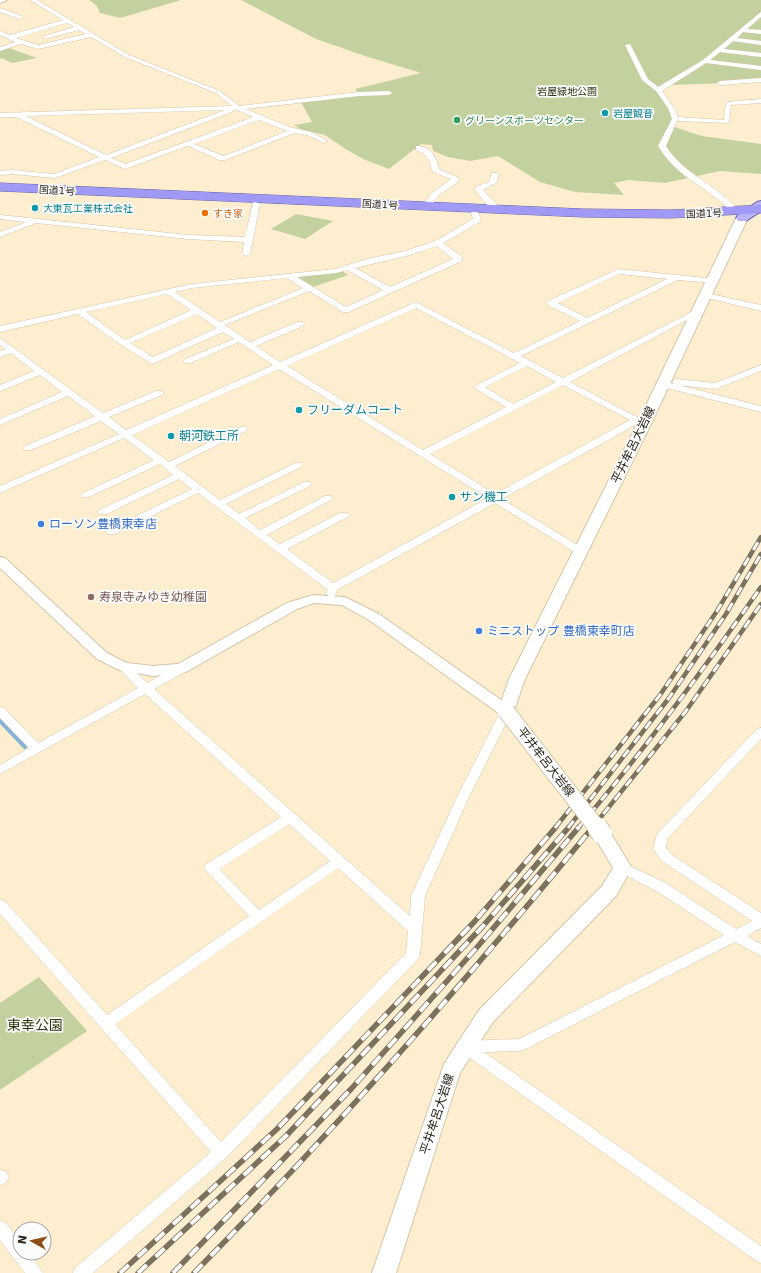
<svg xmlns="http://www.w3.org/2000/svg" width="761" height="1273" font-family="'DejaVu Sans','Noto Sans JP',sans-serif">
  <rect width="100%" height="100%" fill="#fdeecf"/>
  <path fill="#c3d19e" d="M89 0H181L120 18 100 13 97 6Z
    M241 0H761V80L729 83 668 85 658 90 671 112 674 127 702 136 761 144V174L720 171 665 183 628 180 614 183 624 195 575 192 540 182 498 156 470 161 448 157 433 151 432 145 421 144 389 169 363 159 344 148 325 135 300 129 294 125 312 122 301 102 359 94 355 89 421 73 365 56 316 39Z
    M9 48 37 58 12 63 2 58 0 59V51Z
    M296 214 333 221 305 239 271 229Z
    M342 271 348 275 313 287 294 277Z
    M39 977 87 1031 0 1090V1003Z"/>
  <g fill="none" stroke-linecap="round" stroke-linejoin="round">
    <path stroke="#88b2d8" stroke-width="4" d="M0 721 25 747"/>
    <g stroke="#d4c5a8" stroke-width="1">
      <path id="minor" d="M30 0H37L129 55 220 91 239 106 359 92 389 91 392 93 389 95 359 96 246 109 289 127 311 132 326 140V142L324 143 307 135 295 133 225 160H219L188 146 125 169 105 160 55 178 12 174 0 175V171L12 170 54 174 99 157 16 117H0V113L232 106 216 93 125 57 91 37 38 49 21 44 0 51V47L15 42 0 35V31L10 35 63 20ZM67 23 74 27 42 37 45 39 79 30 86 34 38 45 16 38ZM225 110 106 155 26 116ZM233 110H237L253 117 126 164 111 158 232 112ZM259 120 287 131 224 156 194 144Z
        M0 8 22 16 23 17 20 19 0 12Z
        M761 12V17L747 29 761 30V34L743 32 737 38 761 41V45L733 41 724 49 761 53V57L720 52 710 60 761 66V70L706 63 662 91 674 108 678 117 724 120 726 102 761 99V103L731 105 729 123 677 121 666 146C683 175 720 185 739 212L735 214H732C725 203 714 197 704 189 686 177 669 165 658 146L672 119 668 108 656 91 642 80 625 45 630 44 648 79 658 87 703 60Z
        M761 78V82L720 85 717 83 720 81Z
        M416 146C430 145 437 157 439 169L459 178 458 182 438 196 429 208H426L422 206 432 193 451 179 433 172C429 161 428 154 416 150Z
        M492 173H498L499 175 496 183 483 190 498 206 499 209 495 211H492L475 190 477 186 489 182Z
        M253 202H256L260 204 250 254 246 256 242 254 244 242 188 239 36 223 0 237V232L26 222 0 219V215L188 235 245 237Z
        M472 211H478L481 220 480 222 443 243 462 257V261L349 312H343L309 291 225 325 250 342 297 322H303L304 324 303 326 256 346 280 362 416 302 514 353 580 321 548 305 547 303 548 301 618 269 716 279V283H713L678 280 521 356 563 378 695 310 698 309 702 312 570 382 647 422 649 424 647 426 644 427 637 424 502 499 584 549 585 551 584 553H576L495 503 337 590 335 596 331 597 326 594 327 589 198 493 115 534H107L106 532 107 530 192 489 179 479 107 514H99L98 512 99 510 173 475 160 464 89 497H83L81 495 83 493 154 460 124 438 0 493V486L119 434 101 421 31 450H25L23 448 25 446 95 416 68 396 0 425V419L62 392 40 375 0 391V385L34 371 11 353 0 357V351L6 349 0 345V338L103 413 156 391H162L164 393 162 395 109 417 126 430 273 365 239 342 191 363H185L184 361 185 359 234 339 223 332 152 364 121 345 78 314 0 332V326L192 284 335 269 367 259 405 251 435 241 473 219 471 213ZM437 246 453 259 390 287 355 268 410 255ZM347 270 383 290 346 307 297 277 336 273ZM619 274 667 279 587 318 558 303ZM287 278 303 288 220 322 175 292 192 288ZM167 294 191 310 125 340 86 312ZM416 308 520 363 473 387 506 407 423 450 287 366ZM197 314 217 328 153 357 130 343ZM527 366 556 382 513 404 485 387ZM279 369 488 498 333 583 287 549 348 517 349 515 348 513H340L280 544 267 535 331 500 333 498 331 496H325L260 530 245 518 310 486 312 484 310 482H304L239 514 226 504 301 467 303 465 301 463H295L220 500 175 466 246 431 248 429 246 427H240L169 462 132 435ZM563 385 630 420 495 494 430 454Z
        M703 293H706L761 305V311L703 297 702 295Z
        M761 365V371L716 389 676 385 672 382 676 379 715 383Z
        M662 381 761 406V412L659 386 658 384 659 382Z
        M124 663 128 664 147 683 177 666H185L187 669 185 672 154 689 410 916 411 896 457 797 502 708H510L512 711 469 797 425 896 420 955 418 959 226 1158 93 1273H73L75 1268 211 1152 0 914V900L5 901 107 1015 249 916 204 868 205 865 281 817 145 694 0 774V765L29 748 0 718V707L4 708 38 743 138 688 118 667 120 664ZM289 824 330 861 259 910 219 869ZM338 868 408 931 406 953 221 1142 115 1024Z
        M761 728V739L667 839 666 848 672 855 761 913V928L747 936 761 944V956L735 942 526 1049 521 1051 484 1052 761 1246V1263L755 1260 460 1051 458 1047 460 1043 465 1041 519 1039 724 935 656 891 618 871 617 868 618 865 623 863 628 865 666 883 736 929 752 921 662 861 653 849 657 834 757 729Z
        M0 1170 6 1172 9 1177 5 1183 0 1185Z
        M0 1221 6 1223 20 1241V1253H29L43 1273H25L0 1240Z"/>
    </g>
    <g stroke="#d4c5a8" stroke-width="2">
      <path id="tertiary" d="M0 0H7L0 3Z
        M0 557 5 558 107 653 127 663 153 666 178 664 287 603 313 595 345 597 379 614 511 707 513 711 511 715 506 716 501 715 369 620 342 605 314 603 297 609 186 672 153 676 119 670 97 659 0 568Z"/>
    </g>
    <g stroke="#d4c5a8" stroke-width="2">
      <path id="secondary" d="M742 215 748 218 651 424 525 679 514 711 512 715 506 717 500 715 498 711 509 679 637 424 736 218Z
        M602 827 608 829 632 868 616 896 493 1022 460 1073 396 1273H372L444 1064 479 1010 602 886 613 868 593 834 596 829Z"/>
    </g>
    <g stroke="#6860a7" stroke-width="2">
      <path id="primary" d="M761 201V211L746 221H738L736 218 738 215 757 202Z"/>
    </g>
    <g stroke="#6860a7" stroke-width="1">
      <path id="trunk" d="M0 183 583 209 671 210 761 205V213L671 218 583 217 0 191Z"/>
    </g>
    <use href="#minor" fill="#fff" fill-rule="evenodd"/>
    <use href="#tertiary" fill="#fff" fill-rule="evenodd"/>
    <use href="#secondary" fill="#fff" fill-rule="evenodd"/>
    <use href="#primary" fill="#b8b3f8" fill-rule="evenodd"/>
    <use href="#trunk" fill="#a09af6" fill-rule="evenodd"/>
    <g stroke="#7b715f" stroke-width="4.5">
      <path id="rail-far1" d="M555 828 660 695 717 611 761 537
        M568 828 669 698 726 614 761 554
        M578 828C644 751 703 670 761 587
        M592 828 686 711 761 604"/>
    </g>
    <g stroke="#7b715f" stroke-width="5.5">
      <path id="rail" d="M120 1273 277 1129 475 921 556 827
        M138 1273 286 1136 483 926 569 827
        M173 1273 352 1088 479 945 579 827
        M194 1273C334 1131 466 981 593 827"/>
    </g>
    <use href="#rail-far1" stroke="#fcfcfc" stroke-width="3" stroke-dasharray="9" stroke-linecap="butt"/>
    <use href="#rail" stroke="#fcfcfc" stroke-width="4" stroke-dasharray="12" stroke-linecap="butt"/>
    <g stroke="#d4c5a8" stroke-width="18" stroke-linecap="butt">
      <path id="secondary-bridge-far1" d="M506 711 597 828"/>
    </g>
    <g stroke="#d4c5a8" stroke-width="22" stroke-linecap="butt">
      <path id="secondary-bridge" d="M597 827 602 834"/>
    </g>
    <use href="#secondary-bridge-far1" stroke="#fff" stroke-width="16"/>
    <use href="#secondary-bridge" stroke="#fff" stroke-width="20"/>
  </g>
  <g fill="#0f9aa8" stroke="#fcfcfc" stroke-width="1.5">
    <circle cx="605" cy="113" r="4"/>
    <circle cx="35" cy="208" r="4"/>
    <circle cx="299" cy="410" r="4"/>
    <circle cx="171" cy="436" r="4"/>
    <circle cx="452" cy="497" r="4"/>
  </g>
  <circle fill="#2e9e5b" stroke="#fcfcfc" stroke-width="1.5" cx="457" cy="120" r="4"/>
  <circle fill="#e8710a" stroke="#fcfcfc" stroke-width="1.5" cx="205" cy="213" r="4"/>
  <g fill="#3f7fe0" stroke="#fcfcfc" stroke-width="1.5">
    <circle cx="41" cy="524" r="4"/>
    <circle cx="479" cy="631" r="4"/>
  </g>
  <circle fill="#8d6e63" stroke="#fcfcfc" stroke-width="1.5" cx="91" cy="597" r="4"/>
  <g text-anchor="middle" stroke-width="3.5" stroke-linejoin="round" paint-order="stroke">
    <g font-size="10" fill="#2f3810" stroke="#fcfcfc">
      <text x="567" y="95">岩屋緑地公園</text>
    </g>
    <g font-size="10" fill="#0d838f" stroke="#fcfcfc" text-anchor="start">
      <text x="613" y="117">岩屋観音</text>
      <text x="43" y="212">大東瓦工業株式会社</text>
    </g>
    <g font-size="10" fill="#27864d" stroke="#fcfcfc" text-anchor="start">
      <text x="465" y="124">グリーンスポーツセンター</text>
    </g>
    <g font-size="10" fill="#2b251a" stroke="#fcfcfc">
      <text transform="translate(57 190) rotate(3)" y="4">国道1号</text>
      <text transform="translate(380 204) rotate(3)" y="4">国道1号</text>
      <text transform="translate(704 213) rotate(-2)" y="4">国道1号</text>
    </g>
    <g font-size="10" fill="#c56008" stroke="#fcfcfc" text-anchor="start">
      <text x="213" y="217">すき家</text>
    </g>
    <g font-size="12" fill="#0d838f" stroke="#fcfcfc" text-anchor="start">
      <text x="307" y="414">フリーダムコート</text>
      <text x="179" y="440">朝河鉄工所</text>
      <text x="460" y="501">サン機工</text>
    </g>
    <g font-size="12" fill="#2b251a" stroke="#fcfcfc">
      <text transform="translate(633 445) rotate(-64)" y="4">平井牟呂大岩線</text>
      <text transform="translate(546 762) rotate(52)" y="4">平井牟呂大岩線</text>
      <text transform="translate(437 1114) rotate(-72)" y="4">平井牟呂大岩線</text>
    </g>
    <g font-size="12" fill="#366cbe" stroke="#fcfcfc" text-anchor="start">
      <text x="49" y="528">ローソン豊橋東幸店</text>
      <text x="487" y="635">ミニストップ 豊橋東幸町店</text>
    </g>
    <g font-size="12" fill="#785e54" stroke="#fcfcfc" text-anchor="start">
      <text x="99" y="601">寿泉寺みゆき幼稚園</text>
    </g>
    <g font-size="14" fill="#2f3810" stroke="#fcfcfc">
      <text x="35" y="1030">東幸公園</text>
    </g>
  </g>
  <g transform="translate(32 1241) rotate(278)"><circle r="19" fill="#fcfcfc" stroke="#a8a6a2"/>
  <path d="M0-3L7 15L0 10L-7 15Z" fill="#8d4e15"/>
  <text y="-6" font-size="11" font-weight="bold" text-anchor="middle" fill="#2b251a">N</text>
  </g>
</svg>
